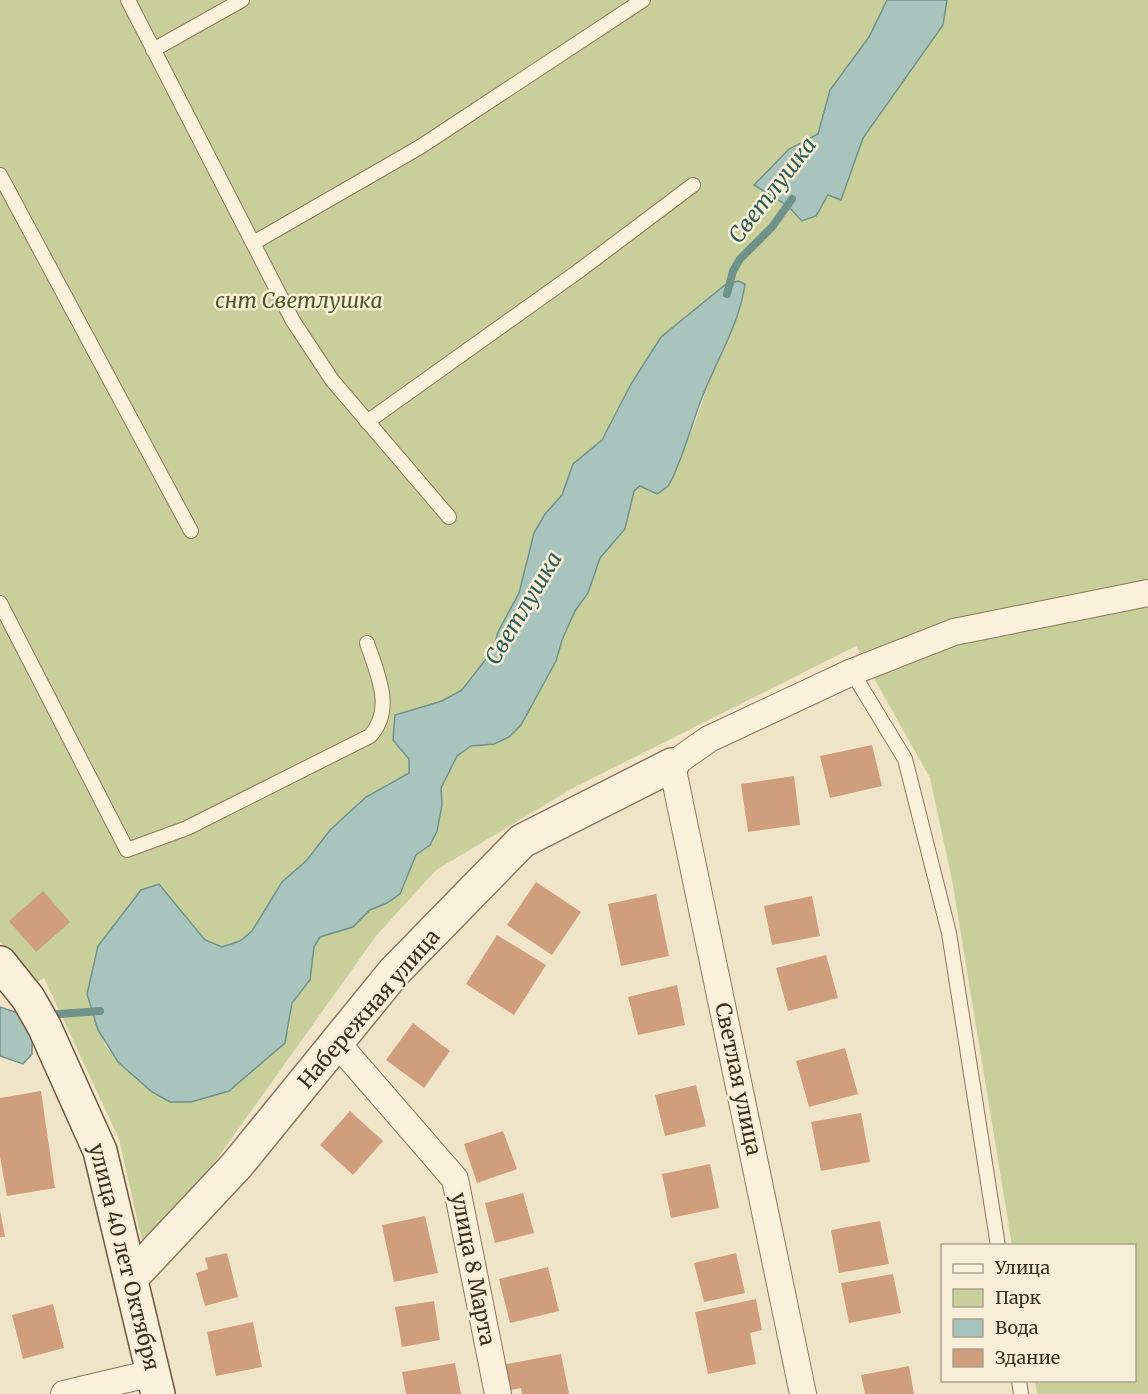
<svg xmlns="http://www.w3.org/2000/svg" width="1148" height="1394" font-family="Merriweather,serif">
  <rect width="100%" height="100%" fill="#f0e4c8"/>
  <path fill="#c9cf9b" fill-rule="evenodd" d="M0 0H887L869 37 830 90 818 134 789 149 755 185 788 206 802 221 816 216 828 195 841 199 863 138 943 25 947 0H1148V1394H1037L1035 1381 1134 1380V1246L1012 1245 952 880 930 778 856 646 573 788 436 870 376 936 192 1194 143 1245 119 1139 44 978 37 982 0 942ZM745 284 734 325 717 358 695 423 668 486H640L634 491 625 529 600 558 588 593 575 611 562 640 556 661 521 725 493 744 471 746 457 756 441 788 442 805 424 850 416 855 387 903 370 910 353 927 320 937 314 946 310 980 292 1003 289 1030 259 1064 229 1091 191 1102H170L152 1092 118 1062 105 1045 87 994 98 946 141 890 159 884 205 940 222 948 240 941 252 931 282 882 307 860 330 830 387 784 409 773V759L393 740 395 715 442 701 462 690 493 650 498 632 519 593 545 514 562 495 573 464 602 440 631 384 661 337 725 285Z"/>
  <path fill="#a9c4bc" stroke="#6f938a" stroke-width="1.5" d="M887 0H947L943 25 863 138 841 200 828 195 816 216 802 221 788 206 754 185 789 149 818 134 830 90 869 37Z
    M738 281 745 284C740 323 715 363 701 400 694 418 678 473 668 486 665 489 660 492 657 494L640 486 634 491 625 529 600 558 588 593 575 611 562 640 556 661 521 725 509 737 494 744 471 746 457 756 441 788 442 805 437 831 430 845 416 855 400 894 387 903 370 910 353 927 320 937 314 947 310 980 292 1003 285 1043 229 1091 191 1102H170L152 1092 118 1062 98 1030 87 994 98 946 141 890 159 884 205 940 222 947 240 941 252 931 282 882 307 860 330 830 366 797 409 773V759L393 740 395 715 442 701 462 690 493 650 498 632 519 593 534 533 545 514 562 495 573 464 602 440 631 384 661 337 725 285Z
    M0 1007 26 1016 32 1027V1054L23 1064 0 1056Z"/>
  <g fill="none" stroke-linecap="round" stroke-linejoin="round">
    <path stroke="#6f938a" stroke-width="8" d="M727 294 733 271 740 259 772 227 792 199
      M46 1015 100 1011"/>
  </g>
  <path fill="#cf9f7d" d="M872 745 882 786 830 798 820 756Z
    M794 776 800 825 748 832 741 784Z
    M536 882 581 912 552 955 507 925Z
    M43 891 70 922 36 952 9 921Z
    M656 894 669 956 621 966 608 904Z
    M812 896 820 936 772 945 764 906Z
    M497 935 546 965 514 1015 466 984Z
    M826 955 838 998 788 1011 776 968Z
    M677 985 685 1025 638 1035 628 997Z
    M413 1023 450 1051 424 1088 386 1060Z
    M845 1048 858 1094 809 1107 796 1061Z
    M696 1085 706 1126 665 1136 655 1095Z
    M41 1091 55 1188 7 1196 0 1157V1098Z
    M350 1111 383 1141 353 1175 320 1145Z
    M861 1113 870 1162 821 1171 811 1122Z
    M503 1131 517 1169 477 1183 464 1144Z
    M710 1164 719 1208 671 1218 662 1174Z
    M523 1193 534 1233 495 1243 485 1203Z
    M0 1210 5 1237H0Z
    M425 1216 438 1273 394 1282 382 1225Z
    M880 1221 889 1264 839 1273 831 1230Z
    M227 1253 238 1297 205 1306 196 1273 208 1269 205 1258Z
    M736 1253 745 1293 704 1302 694 1263Z
    M548 1267 559 1311 510 1323 499 1279Z
    M893 1274 901 1313 849 1323 841 1283Z
    M756 1299 762 1330 750 1333 756 1364 708 1374 695 1312Z
    M434 1301 440 1340 402 1347 395 1307Z
    M53 1304 64 1348 23 1359 12 1315Z
    M253 1322 262 1367 216 1376 207 1332Z
    M561 1354 569 1394H522L521 1388 506 1391 501 1365Z
    M455 1363 461 1394H406L402 1372Z
    M909 1366 914 1394H865L861 1375Z"/>
  <g fill="none" stroke-linecap="round" stroke-linejoin="round">
    <g stroke="#8d765c" stroke-width="16">
      <path id="service" d="M128 0 293 321 332 380 449 517
        M153 50 242 0
        M0 175 191 531
        M255 242 420 147 643 0
        M367 422 580 270 693 185
        M0 603 127 850 187 828 370 736C395 709 377 673 367 643
        M852 672 905 759 949 933 998 1246
        M1019 1380 1021 1394"/>
    </g>
    <g stroke="#8d765c" stroke-width="28">
      <path id="minor" d="M337 1043 455 1179 498 1394
        M64 1394 153 1373
        M803 1394 672 765 709 739 852 672 954 632 1148 593"/>
    </g>
    <g stroke="#8d765c" stroke-width="36">
      <path id="tertiary" d="M131 1278 237 1165 394 972 522 841 672 765"/>
    </g>
    <g stroke="#6f573f" stroke-width="36">
      <path id="secondary" d="M0 963 28 998 44 1026 100 1151 158 1394"/>
    </g>
    <use href="#service" stroke="#faf1dc" stroke-width="14"/>
    <use href="#minor" stroke="#faf1dc" stroke-width="26"/>
    <use href="#tertiary" stroke="#faf1dc" stroke-width="33"/>
    <use href="#secondary" stroke="#faf1dc" stroke-width="33"/>
  </g>
  <g text-anchor="middle" stroke-width="5" stroke-linejoin="round" paint-order="stroke">
    <g font-size="21" font-style="italic" fill="#4d5a26" stroke="#f7eed8">
      <text x="299" y="308">снт Светлушка</text>
    </g>
    <g font-size="21" fill="#3d2e20" stroke="#f7eed8">
      <text transform="translate(369 1009) rotate(-49)" y="7">Набережная улица</text>
      <text transform="translate(738 1079) rotate(78)" y="7">Светлая улица</text>
      <text transform="translate(124 1257) rotate(76)" y="7">улица 40 лет Октября</text>
      <text transform="translate(473 1269) rotate(79)" y="7">улица 8 Марта</text>
    </g>
    <g font-size="22" font-style="italic" fill="#2f5d5a" stroke="#f7eed8">
      <text transform="translate(772 190) rotate(-52)" y="8">Светлушка</text>
      <text transform="translate(523 608) rotate(-59)" y="8">Светлушка</text>
    </g>
  </g>
  <rect x="941" y="1244" width="195" height="138" fill="#f7eed8" stroke="#ada18e" stroke-width="1.5"/>
  <rect x="953" y="1264" width="30" height="9" fill="#faf1dc" stroke="#ada18e" stroke-width="1.5"/>
  <text x="995" y="1274" font-size="18" fill="#3d2e20">Улица</text>
  <rect x="953" y="1289" width="30" height="18" fill="#c9cf9b" stroke="#ada18e" stroke-width="1.5"/>
  <text x="995" y="1304" font-size="18" fill="#3d2e20">Парк</text>
  <rect x="953" y="1319" width="30" height="18" fill="#a9c4bc" stroke="#ada18e" stroke-width="1.5"/>
  <text x="995" y="1334" font-size="18" fill="#3d2e20">Вода</text>
  <rect x="953" y="1349" width="30" height="18" fill="#cf9f7d" stroke="#ada18e" stroke-width="1.5"/>
  <text x="995" y="1364" font-size="18" fill="#3d2e20">Здание</text>
</svg>
